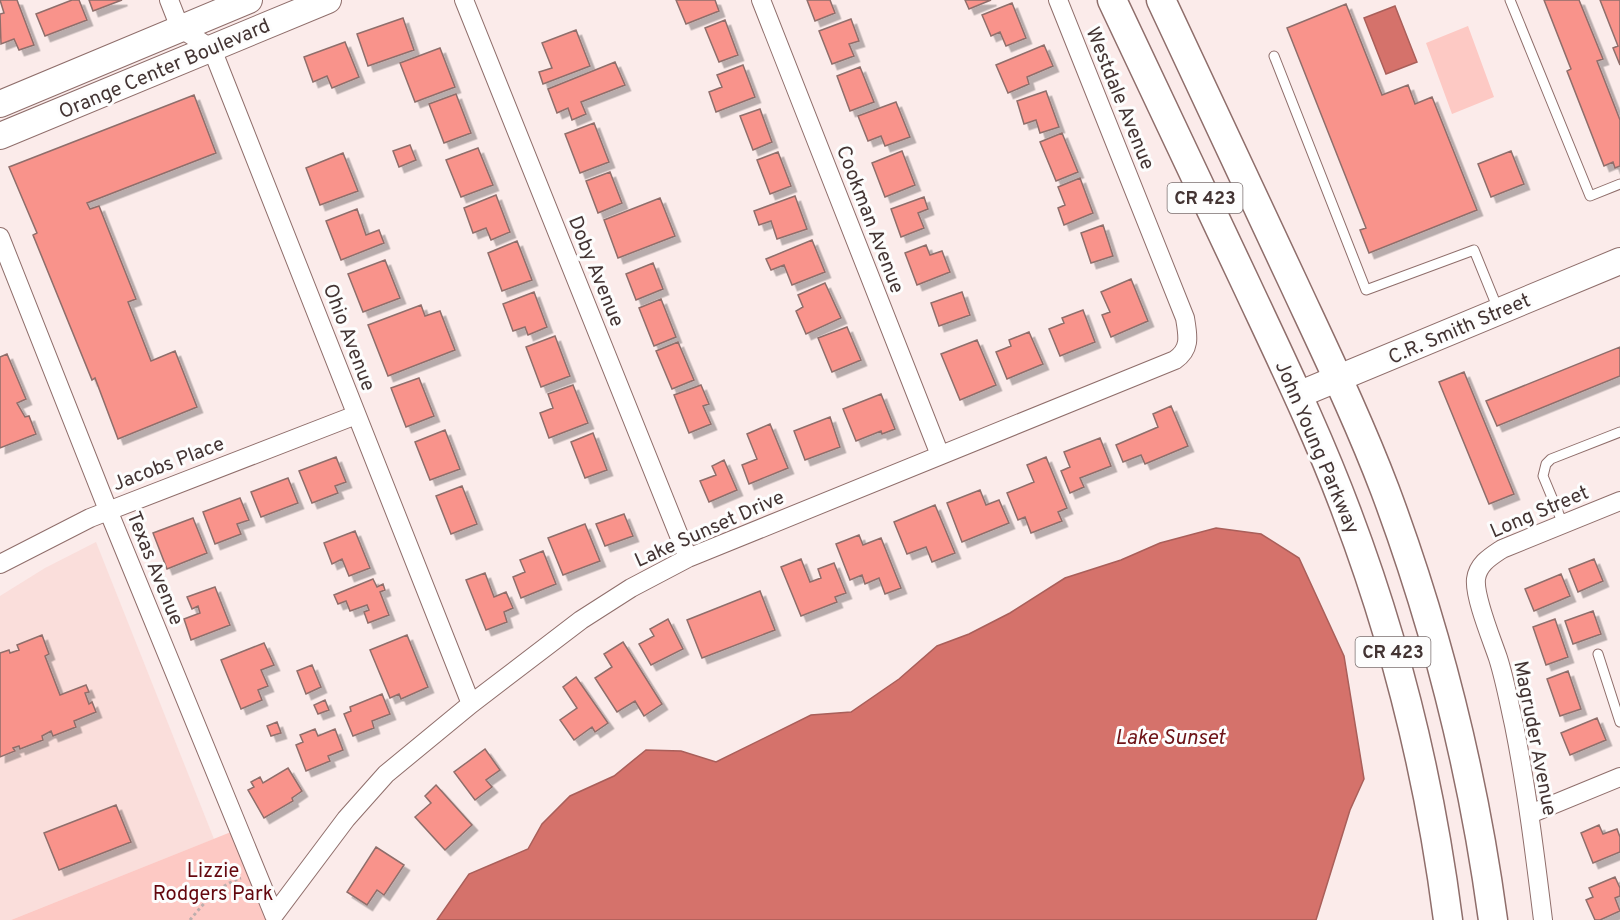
<svg xmlns="http://www.w3.org/2000/svg" width="1620" height="920" font-family="Overpass,sans-serif">
  <defs>
    <filter id="shadow"><feDropShadow dx="5.5" dy="5.5" stdDeviation="0" flood-color="#0004"/></filter>
  </defs>
  <rect width="100%" height="100%" fill="#fbebea"/>
  <path fill="#fadedb" d="M96 542 214 839 11 920H0V596L45 568Z"/>
  <path fill="#fdc9c4" d="M1468 26 1494 97 1452 114 1426 43Z
    M236 830 272 920H11Z"/>
  <path fill="#d5726b" stroke="#a95f5a" stroke-width="1.5" d="M1395 6 1417 62 1386 74 1364 18Z
    M1216 528 1261 534 1299 558 1344 656 1364 779 1350 810 1316 920H437L469 874 528 849 542 824 570 796 614 776 646 750 681 751 716 762 811 715 851 712 899 679 937 646 969 634 1010 613 1065 578 1121 560 1160 543Z"/>
  <path fill="#f9938b" stroke="#8f6e6b" stroke-width="1.5" filter="url(#shadow)" d="M0 0H17L34 45 19 50 14 39 1 44 0 14 4 13Z
    M72 0H79L87 20 45 36 36 14Z
    M89 0H122L93 11Z
    M676 0H715L719 11 686 24Z
    M807 0H830L835 13 815 21Z
    M965 0H991L969 9Z
    M1544 0H1579L1603 59 1597 61 1620 120V166L1615 168 1613 162 1604 166 1567 71 1571 69Z
    M1600 0H1620V65L1613 48 1618 46Z
    M1012 3 1026 38 1006 46 1000 32 991 36 982 15Z
    M1346 4 1382 95 1408 85 1415 104 1432 97 1477 210 1369 253 1360 230 1366 228 1287 28Z
    M403 18 414 50 368 66 357 34Z
    M851 19 859 41 849 44 854 56 832 64 819 31Z
    M725 20 738 55 719 62 705 28Z
    M576 30 590 66 543 84 539 72 552 68 542 43Z
    M345 42 359 77 332 88 327 76 313 82 304 57Z
    M1044 45 1053 66 1027 77 1029 84 1008 93 996 65Z
    M440 48 455 87 415 102 400 63Z
    M615 62 625 85 581 102 586 114 572 120 568 108 557 113 548 89Z
    M743 65 755 97 716 112 709 92 722 87 717 75Z
    M860 67 874 102 850 111 837 76Z
    M1046 91 1059 127 1040 133 1036 120 1024 124 1017 101Z
    M456 94 471 133 444 143 429 104Z
    M194 95 216 153 87 203 90 209 99 206 136 299 128 302 151 361 175 351 197 407 118 439 95 378 92 380 33 235 37 233 9 167Z
    M896 102 910 137 885 146 881 136 868 141 858 116Z
    M760 109 772 142 753 150 740 116Z
    M594 123 609 162 580 173 565 134Z
    M1062 133 1078 172 1056 181 1040 142Z
    M410 145 416 160 399 167 393 151Z
    M478 148 493 185 461 197 446 160Z
    M902 151 915 185 885 197 872 163Z
    M1511 151 1524 184 1491 197 1478 164Z
    M778 152 791 186 770 194 757 160Z
    M343 153 358 191 320 205 306 168Z
    M610 172 622 203 598 213 586 181Z
    M1080 178 1093 213 1064 225 1058 208 1065 205 1058 187Z
    M496 195 510 232 491 240 486 228 473 233 464 208Z
    M795 196 807 229 777 239 771 221 759 225 754 211Z
    M924 197 928 209 918 213 924 228 901 237 891 209Z
    M660 198 675 236 618 258 604 220Z
    M357 209 366 235 379 230 384 243 341 260 326 221Z
    M1103 225 1113 256 1091 263 1081 233Z
    M812 240 825 272 792 285 784 265 771 270 766 259Z
    M517 241 532 280 502 291 488 253Z
    M926 245 930 255 942 251 950 272 917 285 905 253Z
    M385 260 400 298 363 312 348 274Z
    M653 263 663 289 636 300 626 274Z
    M1131 279 1148 321 1111 337 1102 315 1110 312 1101 292Z
    M825 283 841 318 806 334 796 311 803 307 798 295Z
    M534 292 547 327 528 335 525 327 513 331 503 304Z
    M962 292 970 315 939 326 931 303Z
    M661 299 676 337 654 346 639 308Z
    M421 305 425 316 440 311 455 350 388 376 368 325Z
    M1083 310 1095 342 1060 356 1049 329 1064 323 1062 318Z
    M847 327 861 360 832 372 818 338Z
    M1029 332 1043 364 1007 379 996 352 1011 346 1009 340Z
    M555 336 570 376 541 387 526 347Z
    M977 340 996 385 960 400 941 354Z
    M678 342 694 380 672 389 656 351Z
    M1620 347V376L1497 426 1486 401Z
    M7 354 26 399 17 403 25 417 29 416 36 434 0 448V357Z
    M1464 372 1514 494 1489 504 1439 382Z
    M419 378 434 416 406 427 391 388Z
    M573 385 588 423 549 438 540 413 553 408 548 394Z
    M701 385 709 404 703 406 711 424 689 433 674 395Z
    M881 394 895 429 882 434 881 431 856 441 843 409Z
    M1171 406 1188 446 1145 464 1141 455 1123 462 1116 445 1158 427 1153 414Z
    M830 417 840 447 805 460 794 431Z
    M770 424 788 468 749 484 742 465 757 459 747 434Z
    M445 430 460 469 430 480 415 442Z
    M593 433 607 470 585 478 571 442Z
    M1100 438 1111 466 1080 478 1084 487 1070 493 1061 471 1070 467 1064 452Z
    M336 457 346 482 335 486 338 493 312 503 299 471Z
    M1046 457 1067 508 1058 512 1062 521 1031 533 1025 517 1018 520 1007 493 1034 482 1027 465Z
    M724 460 737 490 709 502 700 481 716 475 712 466Z
    M288 478 298 503 261 517 251 492Z
    M462 486 477 524 451 534 436 496Z
    M980 490 986 505 999 500 1009 523 962 542 947 503Z
    M240 498 249 520 237 524 241 534 215 544 203 512Z
    M935 505 955 553 932 562 926 547 907 554 894 522Z
    M624 514 633 536 605 546 596 524Z
    M193 518 207 553 167 569 153 533Z
    M585 524 600 561 563 575 548 538Z
    M355 531 370 568 349 576 342 559 332 564 324 543Z
    M859 535 863 545 881 538 901 588 885 594 879 578 865 584 862 575 850 580 836 544Z
    M543 551 556 584 521 598 513 577 525 572 520 560Z
    M801 559 810 582 821 578 818 569 834 563 846 593 835 597 837 602 801 616 781 567Z
    M1594 559 1603 581 1578 592 1569 569Z
    M485 573 494 597 506 592 513 608 504 612 507 622 486 630 466 580Z
    M1561 574 1570 596 1534 611 1525 589Z
    M373 579 377 587 383 584 385 590 380 592 389 615 368 623 364 612 369 610 367 605 350 611 346 601 338 604 334 595Z
    M215 587 230 625 191 640 184 619 200 613 198 606 192 609 187 597Z
    M760 591 775 630 702 658 687 620Z
    M1593 611 1601 634 1573 644 1565 621Z
    M668 619 683 649 651 665 639 644 654 636 650 629Z
    M1555 619 1568 657 1546 665 1533 627Z
    M42 635 49 654 45 656 60 695 86 685 89 692 85 693 89 704 92 702 96 712 74 721 76 727 53 736 51 731 42 736 43 740 20 749 19 746 13 748 15 751 0 757V653L9 650 10 653 19 650 17 645Z
    M407 635 428 687 401 699 399 694 390 698 370 650Z
    M623 642 662 704 644 716 635 701 617 712 595 678 612 667 604 654Z
    M264 643 274 665 261 670 268 686 258 690 262 700 241 709 221 660Z
    M312 665 321 687 306 694 297 671Z
    M1568 671 1581 709 1560 716 1547 679Z
    M576 677 608 723 595 732 592 727 574 740 560 720 577 708 563 687Z
    M382 694 390 714 372 721 374 728 353 736 344 714 351 711 350 707Z
    M325 700 329 710 318 714 314 705Z
    M1597 718 1606 740 1570 755 1561 733Z
    M277 722 281 733 271 736 267 726Z
    M315 729 318 736 335 729 343 750 328 756 330 761 306 771 296 745 303 742 300 735Z
    M485 749 500 770 486 780 492 787 475 800 454 772Z
    M288 768 302 791 292 798 293 801 264 818 248 790 254 787 251 782 260 777 263 783Z
    M436 785 472 825 445 850 415 817 431 803 425 796Z
    M116 805 131 842 59 870 44 833Z
    M1599 825 1603 834 1617 829 1620 837V852L1593 863 1581 833Z
    M376 847 404 865 384 895 377 890 367 905 347 892Z
    M1615 877 1620 888V896L1615 898 1620 911 1600 920H1595L1586 900 1593 897 1589 888Z"/>
  <g fill="none" stroke-linecap="round" stroke-linejoin="round">
    <g stroke="#8f6e6b" stroke-width="11">
      <path id="lane" d="M1510 0 1590 196 1620 184
        M1274 56 1366 290 1474 250 1498 309
        M1563 524 1543 476 1546 464 1551 459 1620 432
        M1598 654 1620 722"/>
    </g>
    <g stroke="#8f6e6b" stroke-width="20">
      <path id="street" d="M169 0 180 28 212 49 471 704
        M464 0 688 558
        M761 0 940 455
        M0 237 108 510 274 915
        M0 564 90 518 356 415
        M1530 814 1620 777
        M274 915 346 819 386 774 471 704 581 620 631 588 688 558 1175 360C1191 349 1188 336 1185 318L1058 0
        M1543 920C1535 855 1527 790 1514 725 1509 703 1505 680 1498 658 1492 640 1474 597 1476 579 1478 564 1490 557 1502 549L1620 501"/>
    </g>
    <g stroke="#8f6e6b" stroke-width="28">
      <path id="secondary" d="M0 104 249 0
        M0 136 328 0
        M1298 395 1620 261"/>
    </g>
    <g stroke="#8f6e6b" stroke-width="31">
      <path id="primary" d="M1112 0C1157 95 1202 191 1247 286 1282 361 1318 435 1347 513 1397 645 1430 780 1448 920
        M1161 0C1205 94 1249 188 1293 282 1325 351 1358 419 1385 490 1437 629 1473 772 1493 920"/>
    </g>
    <path stroke="#bdaead" stroke-width="3" stroke-dasharray="3 3" stroke-linecap="butt" d="M190 920C204 903 219 885 241 878"/>
    <use href="#lane" stroke="#fff" stroke-width="9"/>
    <use href="#street" stroke="#fff" stroke-width="18"/>
    <use href="#secondary" stroke="#fff" stroke-width="26"/>
    <use href="#primary" stroke="#fff" stroke-width="28"/>
  </g>
  <g text-anchor="middle" stroke-width="6" stroke-linejoin="round" paint-order="stroke">
    <g fill="#fdfdfd" stroke="#7b7070" stroke-width="1.5">
      <rect x="1167.5" y="183" width="75" height="30" rx="4.5"/>
      <rect x="1355.5" y="637" width="75" height="30" rx="4.5"/>
    </g>
    <g font-size="18" font-weight="bold" fill="#433433">
      <text x="1205" y="204">CR 423</text>
      <text x="1393" y="658">CR 423</text>
    </g>
    <g font-size="20" fill="#433433" stroke="#fdfdfd">
      <text transform="translate(164 68) rotate(-23)" y="7">Orange Center Boulevard</text>
      <text transform="translate(1121 98) rotate(68)" y="7">Westdale Avenue</text>
      <text transform="translate(871 219) rotate(69)" y="7">Cookman Avenue</text>
      <text transform="translate(597 271) rotate(68)" y="7">Doby Avenue</text>
      <text transform="translate(1459 328) rotate(-23)" y="7">C.R. Smith Street</text>
      <text transform="translate(350 337) rotate(69)" y="7">Ohio Avenue</text>
      <text transform="translate(1318 447) rotate(67)" y="7">John Young Parkway</text>
      <text transform="translate(168 463) rotate(-21)" y="7">Jacobs Place</text>
      <text transform="translate(1539 511) rotate(-23)" y="7">Long Street</text>
      <text transform="translate(709 528) rotate(-24)" y="7">Lake Sunset Drive</text>
      <text transform="translate(156 568) rotate(68)" y="7">Texas Avenue</text>
      <text transform="translate(1536 738) rotate(79)" y="7">Magruder Avenue</text>
    </g>
    <g font-size="20" fill="#64070e" stroke="#fdfdfd">
      <text x="213" y="877">Lizzie<tspan x="213" dy="23">Rodgers Park</tspan></text>
    </g>
    <g font-size="21" font-style="italic" fill="#6d1316" stroke="#fdfdfd">
      <text x="1170" y="744">Lake Sunset</text>
    </g>
  </g>
</svg>
